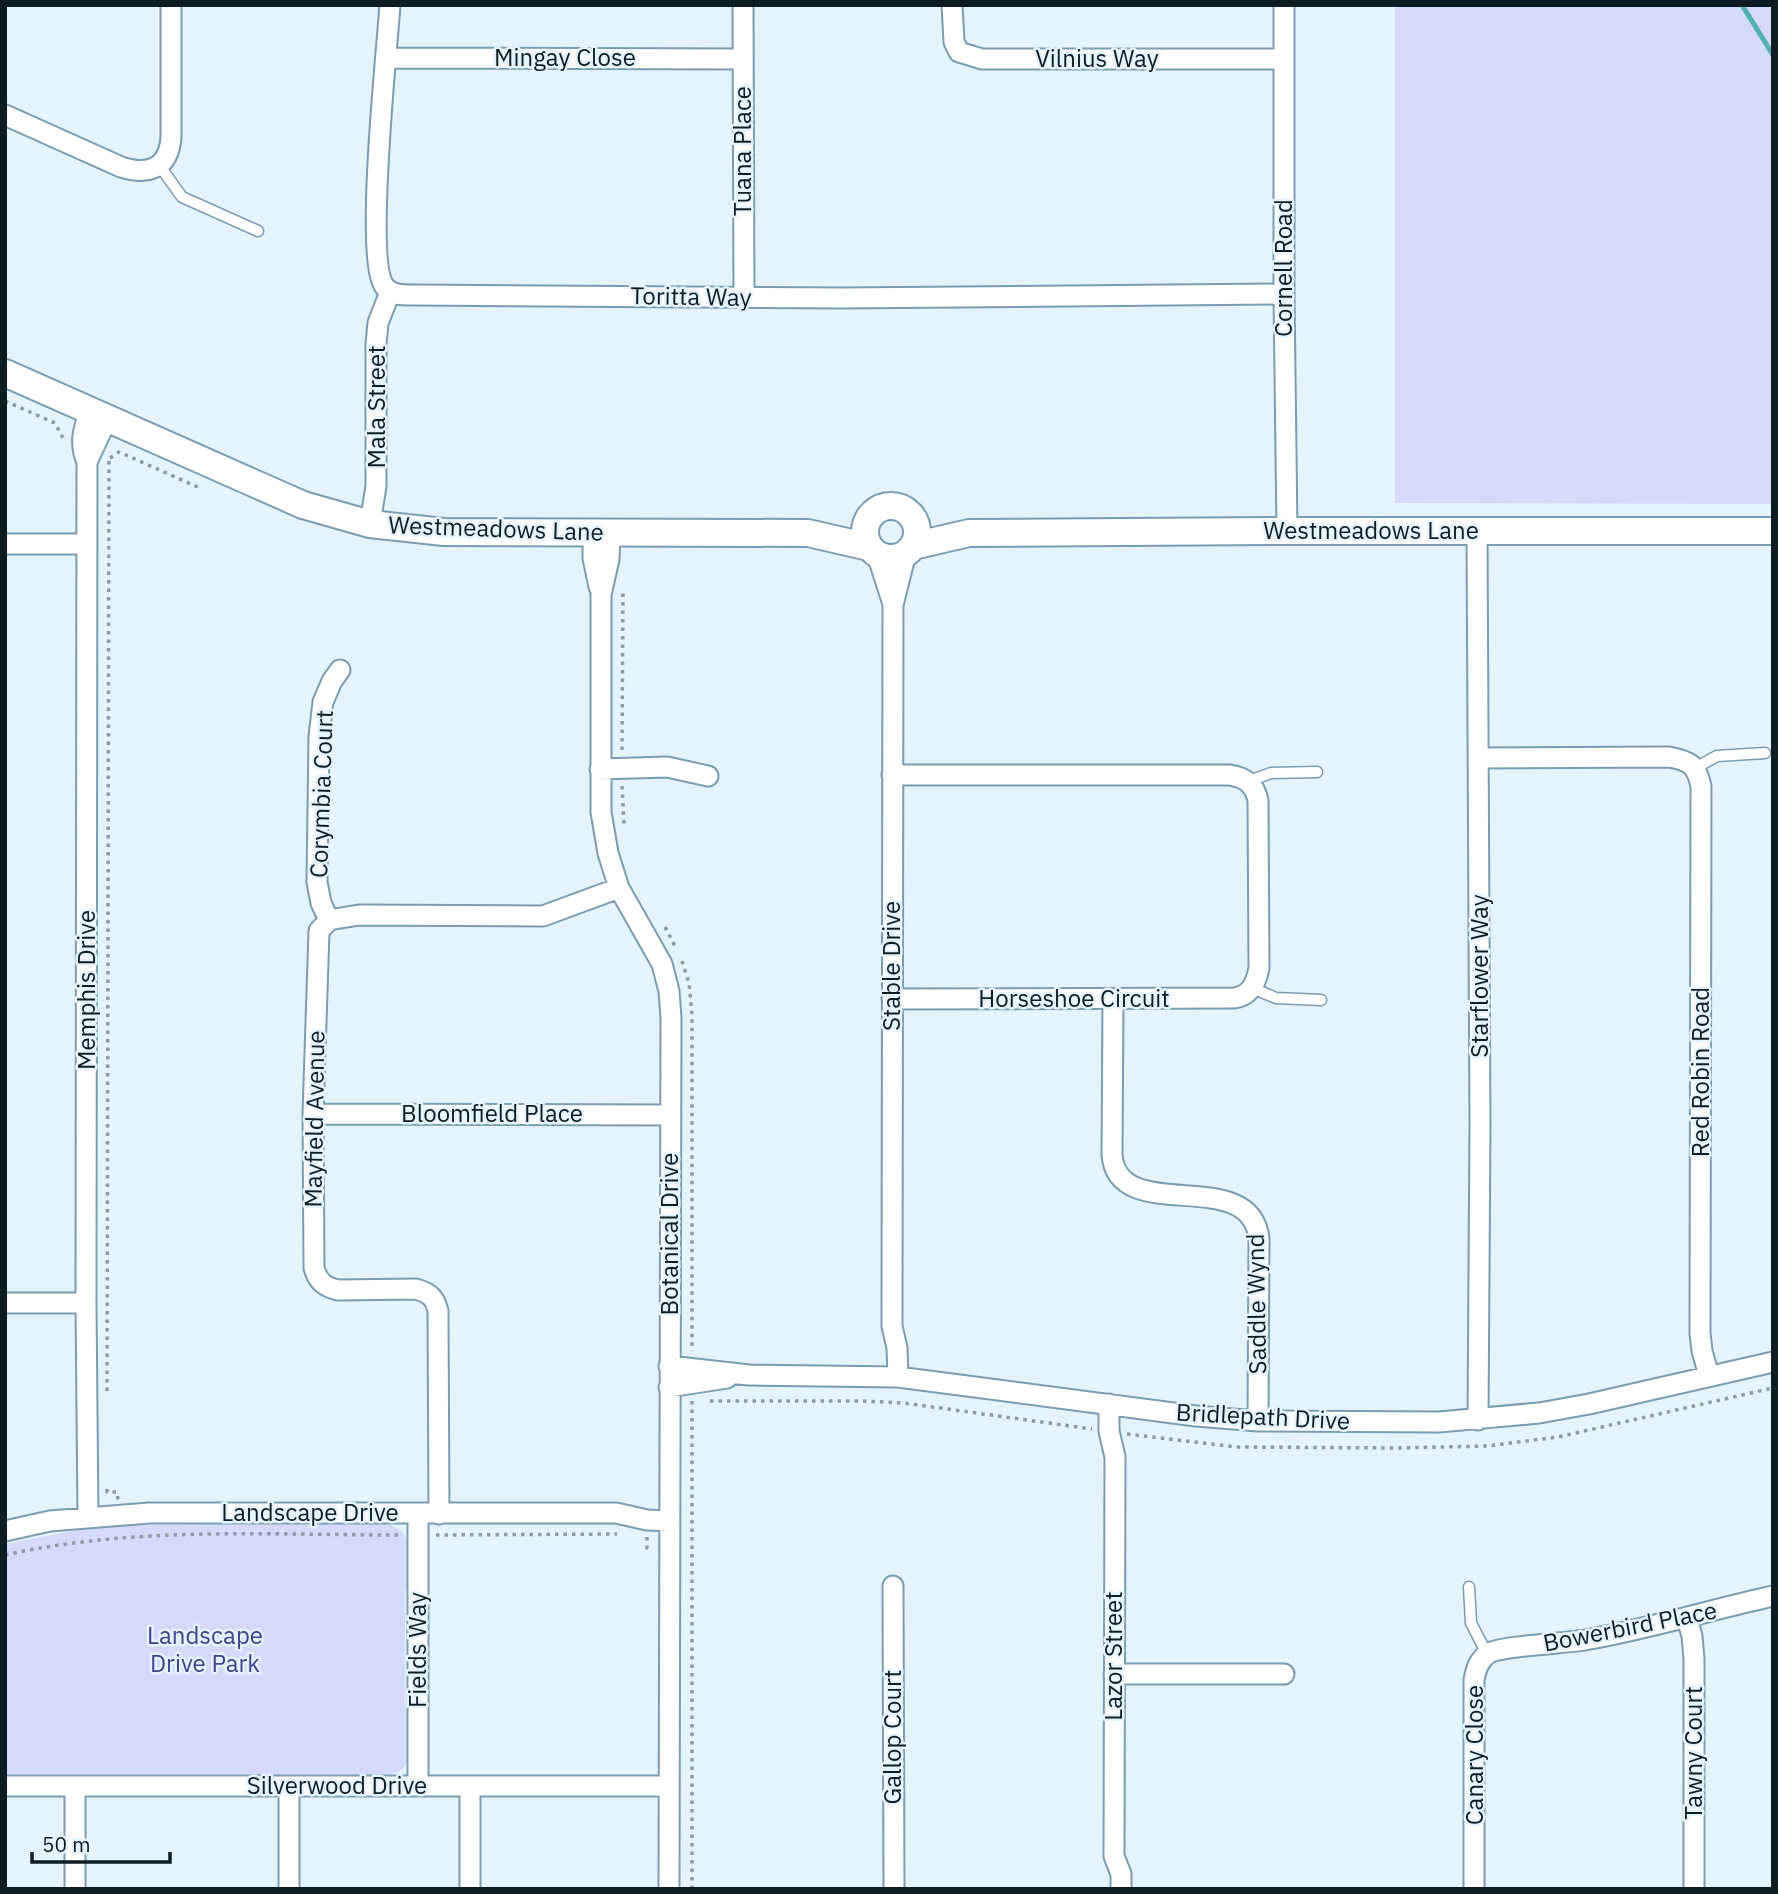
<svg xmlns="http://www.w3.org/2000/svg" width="1778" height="1894" font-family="'IBM Plex Sans',sans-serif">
  <rect width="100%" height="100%" fill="#e5f3fc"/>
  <path fill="#d5d9fa" d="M1395 5H1773V504L1395 503Z
    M386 1524C416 1530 410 1561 411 1585L405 1591V1710L410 1719 409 1760 402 1770 385 1776 5 1775V1544L72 1531 135 1525Z"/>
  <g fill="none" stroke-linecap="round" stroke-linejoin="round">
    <path stroke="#4fb2ae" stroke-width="5" d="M1742 5 1773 55"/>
    <g stroke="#7b9db2" stroke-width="13">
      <path id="lane" d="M159 165 182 197 258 231
        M1695 768 1717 756 1765 753
        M1249 781 1271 773 1317 772
        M1252 988 1276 998 1321 1000
        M1469 1587 1471 1623 1487 1654"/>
    </g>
    <g stroke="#7b9db2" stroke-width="23">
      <path id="street" d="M390 5C387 50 364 262 385 287 392 296 405 295 415 295L842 298 1284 294
        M743 5 744 297
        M952 5 954 42 959 52 982 59H1284
        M1284 5V294L1287 531
        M387 58 743 59
        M5 115 121 167C149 176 169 168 171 137V5
        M87 462C79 443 83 430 90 411
        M370 524 376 486V344L378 323 390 292
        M1477 531 1480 1124 1478 1420
        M593 533V558L599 587
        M610 533 609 559 601 595V812L608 853 619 888 662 964 669 991 671 1018 669 1889
        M5 544H86
        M877 554 892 601
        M1479 758 1669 757C1690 761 1696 764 1701 786L1700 1333 1702 1351 1709 1376
        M600 769 667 767 708 776
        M892 775H1229C1245 777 1255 784 1258 801L1259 968C1256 984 1250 996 1234 998L892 999
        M329 920 321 903 317 882 319 736 323 702 332 681 340 670
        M1113 999 1112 1155C1118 1227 1251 1163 1259 1239L1258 1421
        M313 1114 671 1115
        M5 1303H86
        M669 1366 749 1375 898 1377 1196 1416 1258 1421 1439 1422 1539 1413 1589 1404 1773 1362
        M898 1377 897 1348 892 1326 893 605 906 553
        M669 1387 727 1378
        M1109 1404V1431L1115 1457 1114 1856 1121 1874V1889
        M418 1513V1786
        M439 1514 438 1311C435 1298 430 1293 416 1289L338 1290C325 1287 318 1282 314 1268L313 1114 319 931 329 920 359 915 543 916 619 888
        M88 1518 86 1303 87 462 107 419
        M5 1531 50 1521 149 1513H616L647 1520 670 1521
        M893 1586 894 1889
        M1687 1618 1692 1636 1694 1659V1889
        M1114 1674H1284
        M5 1786H669
        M75 1786V1889
        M289 1786V1889
        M470 1889V1786
        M1474 1889V1680C1476 1669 1479 1659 1489 1653 1503 1646 1565 1643 1585 1640 1648 1629 1710 1610 1773 1596"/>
    </g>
    <g stroke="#7b9db2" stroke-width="30">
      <path id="secondary" d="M5 373 303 505 370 524 444 532 808 533 869 547
        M865 532a26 26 0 1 1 52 0a26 26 0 1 1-52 0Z
        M913 546 969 533 1287 531H1773"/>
    </g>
    <path stroke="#8c9aa3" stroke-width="3.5" stroke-dasharray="3.5 5" stroke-linecap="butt" d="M5 401 55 423 63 438
      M110 458 119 452 200 488
      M622 750 623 590
      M622 786 624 824
      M665 927 676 948
      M682 961 689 983 692 1014V1351
      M107 1391 109 461
      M710 1401H863L904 1403 1092 1429
      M1127 1434 1236 1447 1398 1448 1487 1446 1558 1437 1773 1388
      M107 1489V1492H117L118 1500
      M436 1535 617 1534
      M647 1537V1548L653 1547
      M5 1555C135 1526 268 1535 400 1535
      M692 1889V1401"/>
    <use href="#lane" stroke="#fff" stroke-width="10"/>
    <use href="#street" stroke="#fff" stroke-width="19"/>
    <use href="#secondary" stroke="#fff" stroke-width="26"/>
  </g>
  <g text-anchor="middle" stroke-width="5" stroke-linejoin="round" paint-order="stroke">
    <g font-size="24" fill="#0e1c24" stroke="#e5f3fc">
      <text x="565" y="66">Mingay Close</text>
      <text x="1097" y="67">Vilnius Way</text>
      <text transform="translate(743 151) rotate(-90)" y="8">Tuana Place</text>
      <text transform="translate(1284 268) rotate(-90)" y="8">Cornell Road</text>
      <text transform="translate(691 297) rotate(1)" y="8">Toritta Way</text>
      <text transform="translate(377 407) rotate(-90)" y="8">Mala Street</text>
      <text transform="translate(496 529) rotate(2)" y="8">Westmeadows Lane</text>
      <text x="1371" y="539">Westmeadows Lane</text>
      <text transform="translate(322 794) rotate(-88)" y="8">Corymbia Court</text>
      <text transform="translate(892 966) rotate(-90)" y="8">Stable Drive</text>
      <text transform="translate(1480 976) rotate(-90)" y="8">Starflower Way</text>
      <text transform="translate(87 990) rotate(-90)" y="8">Memphis Drive</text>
      <text x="1074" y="1007">Horseshoe Circuit</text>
      <text transform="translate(1701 1072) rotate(-90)" y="8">Red Robin Road</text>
      <text x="492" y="1122">Bloomfield Place</text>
      <text transform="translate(315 1119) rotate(-89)" y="8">Mayfield Avenue</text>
      <text transform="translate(670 1234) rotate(-90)" y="8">Botanical Drive</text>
      <text transform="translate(1257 1304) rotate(-91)" y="8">Saddle Wynd</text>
      <text transform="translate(1263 1417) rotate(3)" y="8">Bridlepath Drive</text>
      <text x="310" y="1521">Landscape Drive</text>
      <text transform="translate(1630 1627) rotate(-11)" y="8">Bowerbird Place</text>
      <text transform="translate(418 1650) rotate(-90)" y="8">Fields Way</text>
      <text transform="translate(1114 1656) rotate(-90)" y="8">Lazor Street</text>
      <text transform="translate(893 1737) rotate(-90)" y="8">Gallop Court</text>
      <text transform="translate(1694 1753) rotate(-90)" y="8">Tawny Court</text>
      <text transform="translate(1475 1755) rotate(-90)" y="8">Canary Close</text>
      <text x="337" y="1794">Silverwood Drive</text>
    </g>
    <g font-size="24" fill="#40428d" stroke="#e5f3fc">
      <text x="205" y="1644">Landscape<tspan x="205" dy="28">Drive Park</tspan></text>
    </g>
  </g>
  <rect width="1778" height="1894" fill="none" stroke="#0e1c24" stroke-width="14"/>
  <path d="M32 1852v10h138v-10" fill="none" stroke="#0e1c24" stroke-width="3.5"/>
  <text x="42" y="1852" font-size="21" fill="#0e1c24" stroke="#e5f3fc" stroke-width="5" paint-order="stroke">50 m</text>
</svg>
